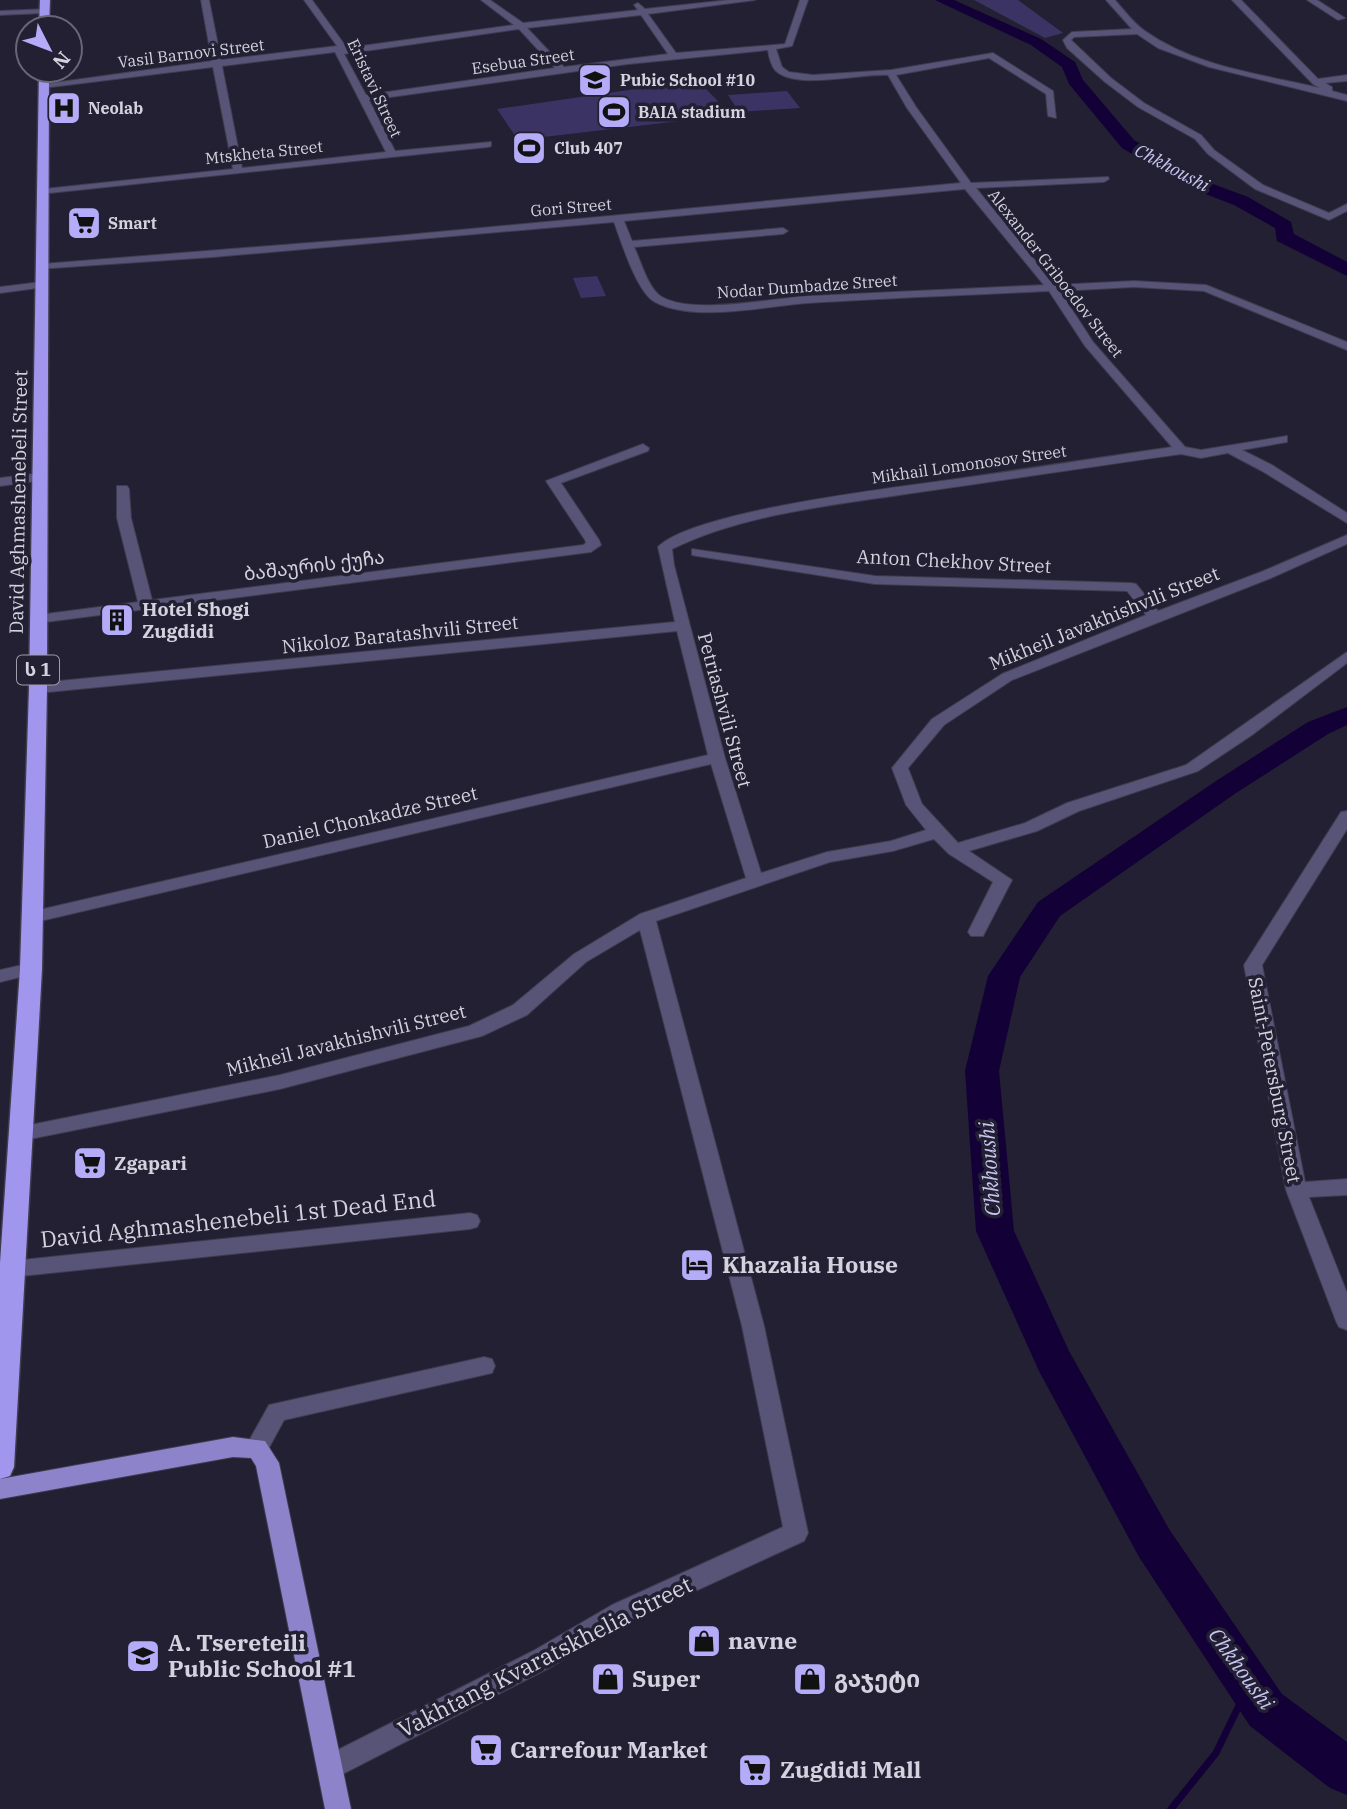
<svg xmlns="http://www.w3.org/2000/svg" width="1347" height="1809" font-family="'IBM Plex Serif','Noto Sans Georgian',serif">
  <rect width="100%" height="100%" fill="#222032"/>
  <path fill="#3a3364" d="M974 0H1018L1063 33 1045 38Z
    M697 80 732 115 518 140 497 109Z
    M787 91 800 108 739 112 728 95Z
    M597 276 606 296 581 298 573 278Z"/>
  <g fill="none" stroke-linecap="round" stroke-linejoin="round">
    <path stroke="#120037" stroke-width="7" d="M1171 1809 1216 1753 1249 1685"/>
    <path fill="#120037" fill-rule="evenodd" d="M935 0H954L1041 39 1075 62 1083 80 1134 140 1202 180 1248 197 1291 222 1294 234 1347 262V276L1277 241 1275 228 1234 205 1190 188 1122 148 1069 84 1062 67 1031 45Z
      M1347 707V725L1328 734 1236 793 1060 916 1020 977 999 1071 1014 1231 1069 1351 1169 1529 1282 1694 1347 1742V1795L1330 1788 1250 1726 1139 1557 1039 1371 976 1231 965 1071 988 976 1038 902 1216 781 1308 722Z"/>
    <g stroke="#3e3c4e" stroke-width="2">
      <path id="minor" d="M201 0H209L221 60 337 46 304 0H312L347 48 514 25 481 0H490L523 23 638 10 634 5 638 3 645 9 729 0H755L648 14 676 53 785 44 800 0H808L792 46 776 49 782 67 789 72 813 75 891 70 993 53 1053 91 1056 118 1048 116 1046 94 989 58 896 75 916 107 971 183 1108 177 1109 179 1104 182 976 188 1055 285 1134 281 1206 285 1347 342V350L1204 291 1134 287 1060 291 1093 342 1185 447 1201 450 1287 436V442L1242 450 1272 465 1347 513V523L1262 471 1228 453 1201 458 1181 454C1089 467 997 481 906 494 828 506 744 514 672 549L674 565 725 758 761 873 827 852 891 841 926 830 906 805 892 768 932 719 1002 674 1146 615 1127 591 875 584 697 556 692 555V549L875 576 1131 583 1136 584 1158 611 1261 572 1347 535V544L1271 578 1012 680 944 725 908 768 922 804 958 843 1025 823 1067 803 1186 765 1347 652V663L1252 735 1198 771 1079 811 1037 831 969 851 1012 880 983 936H971L968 932 993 882 949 854 934 839 893 851 830 862 656 921 764 1326 808 1533 804 1541 630 1621 551 1667 331 1780 322 1776 318 1767 322 1758 533 1651 612 1605 783 1527 742 1326 640 930 586 962 527 1015 482 1036 280 1089 20 1141 13 1139 10 1134 13 1129 20 1127 280 1075 469 1026 513 1005 574 954 640 914 746 878 711 764 32 923 26 921 23 917 26 913 708 755 677 631 38 693 30 688 38 683 675 622 658 547C693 511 899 487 956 479 1028 469 1100 458 1172 447L1085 346 1049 291C969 295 888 298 808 303 764 306 695 323 655 302 637 293 621 241 614 222L213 257 38 269V265L42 264 384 237 961 183 907 108 888 75C861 73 795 91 775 70 771 65 769 57 768 50L628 64 369 100 395 151 491 142V146L488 147 40 194V190L44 189 233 169 213 67 43 88 38 85 212 61ZM641 15 668 54 564 67 527 28ZM519 29 555 68 366 95 344 54ZM335 52 386 152 242 168 222 66ZM965 189 1044 285C966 289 888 292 810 296 772 298 694 315 662 297 648 289 641 261 634 247L783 234 788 231 783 228 632 241 624 221Z
        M1106 0H1115C1124 10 1133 23 1145 31 1196 67 1261 74 1320 88L1313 84 1232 0H1241L1318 79 1347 75V81L1325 83 1332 87V91L1347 95V101L1209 67 1158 48 1137 34 1074 37 1071 40 1111 78 1144 103 1201 135 1214 150 1263 185 1329 213 1347 204V211L1329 220 1255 189 1208 154 1195 139 1138 107 1105 82 1067 48 1063 40 1072 32 1132 29Z
        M1307 0H1317L1345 18 1338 20Z
        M47 9 44 13 0 15V11Z
        M41 282 45 283V287L0 293V287Z
        M643 444 649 448 648 451 561 483 599 540 601 545 591 552 38 623 31 619 38 615 138 602 117 518V486H127L129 489 131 518 152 600 583 545 586 543 585 540 546 481Z
        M40 473 47 477 45 480 0 486V478Z
        M1347 811V829L1262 965 1305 1182 1347 1179V1195L1309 1197 1347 1293V1330L1339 1327 1336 1321 1286 1190 1244 965 1341 812Z
        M31 963 37 965 40 969 37 973 0 982V970Z
        M470 1213 477 1215 480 1221 477 1227 470 1229 12 1277 4 1275 1 1269 4 1263 12 1261Z
        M484 1357 492 1359 495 1366 492 1373 284 1420 265 1455 257 1458 249 1455 245 1448 269 1405Z"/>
    </g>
    <g stroke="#3e3c4e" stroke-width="2">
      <path id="major" d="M233 1437 265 1441 279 1463 351 1809H325L256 1466 251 1458 233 1457 0 1499V1479Z"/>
    </g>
    <g stroke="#3e3c4e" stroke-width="3">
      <path id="highway" d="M40 0H50L49 28H39Z
        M39 70H49L47 688 42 969 14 1467 10 1476 0 1479V1263L20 969 29 688Z"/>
    </g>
    <use href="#minor" fill="#575477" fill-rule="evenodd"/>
    <use href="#major" fill="#8c83cb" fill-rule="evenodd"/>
    <use href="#highway" fill="#a196ed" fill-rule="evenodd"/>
  </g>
  <defs>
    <g id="school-square" transform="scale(1.75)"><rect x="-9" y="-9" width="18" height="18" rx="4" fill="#b4acf9" stroke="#222032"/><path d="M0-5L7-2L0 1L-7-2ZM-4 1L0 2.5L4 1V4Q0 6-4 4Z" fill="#111"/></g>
    <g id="hospital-square" transform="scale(1.75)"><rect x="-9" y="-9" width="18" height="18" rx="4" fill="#b4acf9" stroke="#222032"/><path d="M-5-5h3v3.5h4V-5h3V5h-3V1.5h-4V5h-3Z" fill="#111"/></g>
    <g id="stadium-square" transform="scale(1.75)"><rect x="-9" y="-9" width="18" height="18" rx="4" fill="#b4acf9" stroke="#222032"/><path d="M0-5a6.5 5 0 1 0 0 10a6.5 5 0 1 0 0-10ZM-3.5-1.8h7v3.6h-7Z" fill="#111"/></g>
    <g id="supermarket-square" transform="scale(1.75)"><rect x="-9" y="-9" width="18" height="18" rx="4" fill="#b4acf9" stroke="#222032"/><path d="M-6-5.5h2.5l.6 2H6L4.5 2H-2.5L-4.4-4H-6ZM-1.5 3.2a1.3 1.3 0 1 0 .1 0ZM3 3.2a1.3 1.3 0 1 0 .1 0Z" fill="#111"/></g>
    <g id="building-square" transform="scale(1.75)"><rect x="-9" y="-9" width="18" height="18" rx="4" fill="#b4acf9" stroke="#222032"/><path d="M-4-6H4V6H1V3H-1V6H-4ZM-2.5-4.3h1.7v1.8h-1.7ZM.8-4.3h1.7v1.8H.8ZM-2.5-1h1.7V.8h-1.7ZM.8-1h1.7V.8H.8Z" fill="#111"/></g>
    <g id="hotel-square" transform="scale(1.75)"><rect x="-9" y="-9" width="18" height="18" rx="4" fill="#b4acf9" stroke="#222032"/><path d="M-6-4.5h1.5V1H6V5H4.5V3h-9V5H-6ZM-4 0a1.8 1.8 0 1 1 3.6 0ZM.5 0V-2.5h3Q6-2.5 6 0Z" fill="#111"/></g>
    <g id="shop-square" transform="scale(1.75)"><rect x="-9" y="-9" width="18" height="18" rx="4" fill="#b4acf9" stroke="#222032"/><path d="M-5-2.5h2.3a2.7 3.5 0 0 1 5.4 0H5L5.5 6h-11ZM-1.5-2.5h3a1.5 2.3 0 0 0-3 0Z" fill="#111"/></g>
  </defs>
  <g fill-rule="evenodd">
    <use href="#school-square" x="595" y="80"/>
    <use href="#hospital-square" x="64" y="108"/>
    <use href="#stadium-square" x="614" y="112"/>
    <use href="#stadium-square" x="529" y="148"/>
    <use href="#supermarket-square" x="84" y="223"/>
    <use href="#building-square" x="117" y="620"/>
    <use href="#supermarket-square" x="90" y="1163"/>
    <use href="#hotel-square" x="697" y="1265"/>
    <use href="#shop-square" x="704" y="1641"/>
    <use href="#school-square" x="143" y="1656"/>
    <use href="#shop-square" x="608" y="1679"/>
    <use href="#shop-square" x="810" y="1679"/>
    <use href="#supermarket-square" x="486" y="1750"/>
    <use href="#supermarket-square" x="755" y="1770"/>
  </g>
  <g text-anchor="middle" stroke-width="7" stroke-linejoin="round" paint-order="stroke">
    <g font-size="16" fill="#d3d2de" stroke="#222032">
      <text transform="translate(191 53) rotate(-7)" y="6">Vasil Barnovi Street</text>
      <text transform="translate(523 61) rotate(-8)" y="6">Esebua Street</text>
      <text transform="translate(375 88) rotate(65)" y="6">Eristavi Street</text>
      <text transform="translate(264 152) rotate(-6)" y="6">Mtskheta Street</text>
      <text transform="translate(571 207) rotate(-5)" y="6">Gori Street</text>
      <text transform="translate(1056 273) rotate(52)" y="6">Alexander Griboedov Street</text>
      <text transform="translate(807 286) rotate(-4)" y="6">Nodar Dumbadze Street</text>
      <text transform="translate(969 464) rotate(-8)" y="6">Mikhail Lomonosov Street</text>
    </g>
    <g font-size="16" font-weight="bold" fill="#d3d2de" stroke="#222032" text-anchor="start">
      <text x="620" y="86">Pubic School #10</text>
      <text x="88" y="114">Neolab</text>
      <text x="638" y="118">BAIA stadium</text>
      <text x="554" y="154">Club 407</text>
      <text x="108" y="229">Smart</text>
    </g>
    <g font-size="18" font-style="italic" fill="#c9c5f2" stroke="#222032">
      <text transform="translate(1172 168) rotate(28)" y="6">Chkhoushi</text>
    </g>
    <rect fill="#222032" stroke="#9e9daa" stroke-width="2" x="17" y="655.5" width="42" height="29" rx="5"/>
    <g font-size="18" font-weight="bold" fill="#d3d2de">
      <text x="38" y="676">ს 1</text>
    </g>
    <g font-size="19" fill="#d3d2de" stroke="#222032">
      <text transform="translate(18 502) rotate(-89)" y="7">David Aghmashenebeli Street</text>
      <text transform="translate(954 561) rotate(3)" y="7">Anton Chekhov Street</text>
      <text transform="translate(314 565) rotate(-7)" y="7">ბაშაურის ქუჩა</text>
      <text transform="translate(1104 618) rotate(-22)" y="7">Mikheil Javakhishvili Street</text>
      <text transform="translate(400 634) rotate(-6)" y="7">Nikoloz Baratashvili Street</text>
      <text transform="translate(725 710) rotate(75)" y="7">Petriashvili Street</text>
      <text transform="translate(370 817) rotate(-13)" y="7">Daniel Chonkadze Street</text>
      <text transform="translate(346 1040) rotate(-14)" y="7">Mikheil Javakhishvili Street</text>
      <text transform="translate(1275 1080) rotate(79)" y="7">Saint-Petersburg Street</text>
    </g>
    <g font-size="19" font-weight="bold" fill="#d3d2de" stroke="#222032" text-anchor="start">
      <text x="142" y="616">Hotel Shogi<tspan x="142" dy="22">Zugdidi</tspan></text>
      <text x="114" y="1170">Zgapari</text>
    </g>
    <g font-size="21" font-style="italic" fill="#c9c5f2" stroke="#222032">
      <text transform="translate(990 1169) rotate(-94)" y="7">Chkhoushi</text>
      <text transform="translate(1241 1669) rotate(54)" y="7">Chkhoushi</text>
    </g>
    <g font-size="23" fill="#d3d2de" stroke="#222032">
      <text transform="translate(238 1219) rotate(-6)" y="8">David Aghmashenebeli 1st Dead End</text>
      <text transform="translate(545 1657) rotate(-27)" y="8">Vakhtang Kvaratskhelia Street</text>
    </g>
    <g font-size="23" font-weight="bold" fill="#d3d2de" stroke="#222032" text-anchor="start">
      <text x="722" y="1273">Khazalia House</text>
      <text x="728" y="1649">navne</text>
      <text x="168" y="1651">A. Tsereteili<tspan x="168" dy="26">Public School #1</tspan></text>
      <text x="632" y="1687">Super</text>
      <text x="834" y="1687">გაჯეტი</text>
      <text x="510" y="1758">Carrefour Market</text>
      <text x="780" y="1778">Zugdidi Mall</text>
    </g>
  </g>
  <g transform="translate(49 49) rotate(132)"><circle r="33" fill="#222032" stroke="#696777" stroke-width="2"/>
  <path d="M0-5L12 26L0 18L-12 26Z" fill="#b4acf9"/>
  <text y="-10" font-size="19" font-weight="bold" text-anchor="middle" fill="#d3d2de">N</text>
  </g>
</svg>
